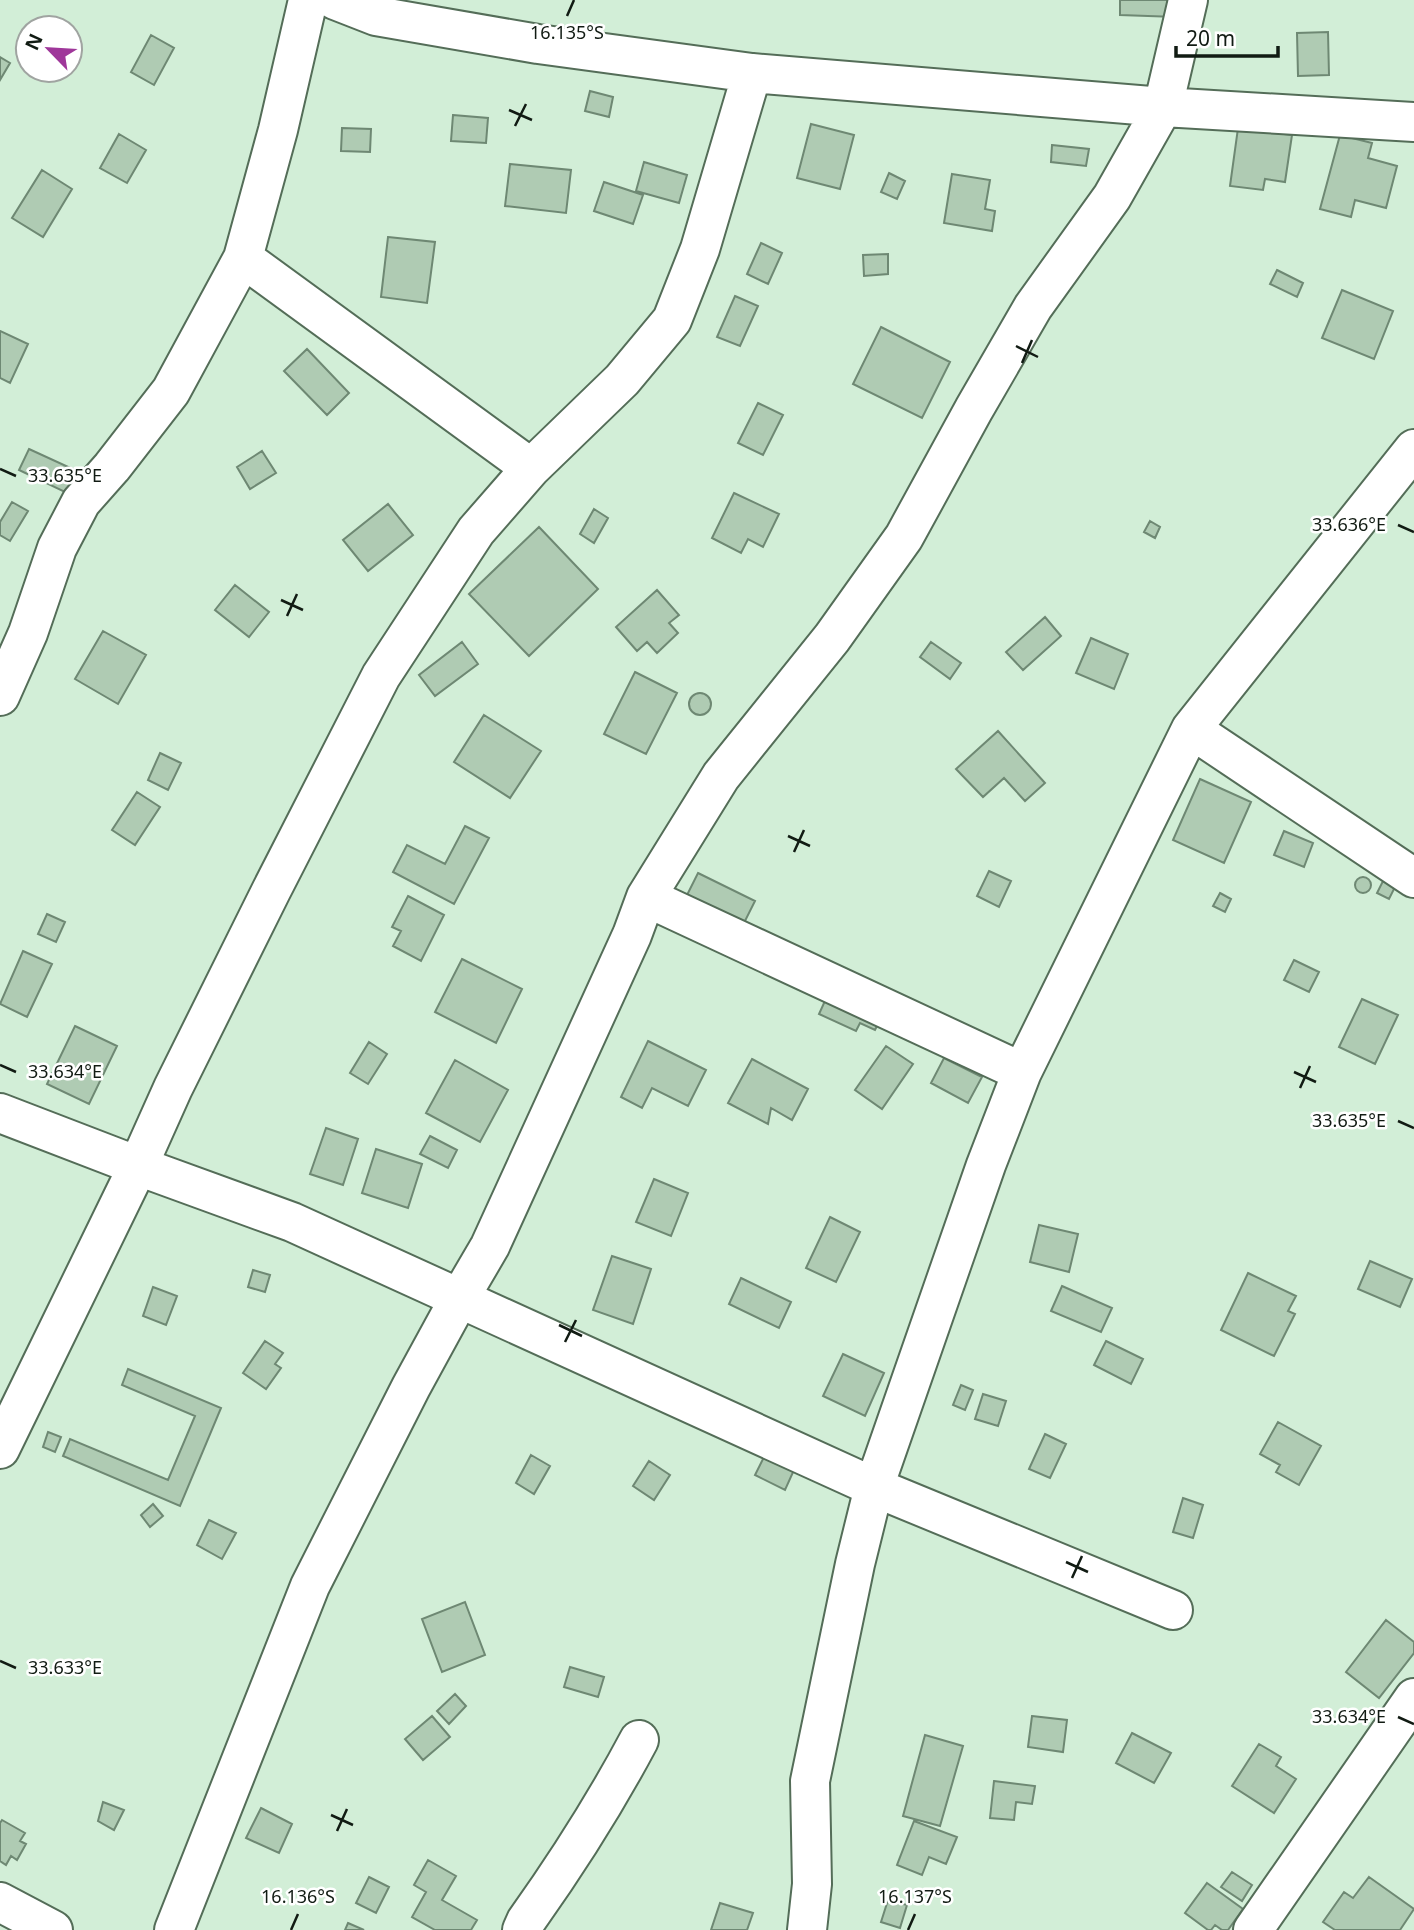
<svg xmlns="http://www.w3.org/2000/svg" width="1414" height="1930" font-family="'Noto Sans',sans-serif">
  <rect width="100%" height="100%" fill="#d2eed7"/>
  <path fill="#afcbb3" stroke="#6e8873" stroke-width="2" d="M1120 0H1177L1176 17 1120 15Z
    M1328 32 1329 75 1298 76 1297 33Z
    M151 35 174 48 154 85 131 72Z
    M0 57 10 63 0 80Z
    M590 91 613 97 609 117 585 111Z
    M453 115 488 118 486 143 451 141Z
    M811 124 854 135 840 189 797 178Z
    M342 128 371 129 370 152 341 151Z
    M1238 128 1292 135 1285 182 1265 179 1263 190 1230 186Z
    M119 134 146 150 127 183 100 168Z
    M1340 135 1372 143 1368 158 1397 166 1386 208 1355 200 1351 217 1320 209Z
    M1052 145 1089 149 1086 166 1051 162Z
    M644 162 687 175 679 203 636 191Z
    M510 164 571 170 566 213 505 206Z
    M42 170 72 189 43 237 12 218Z
    M889 173 905 181 897 199 881 192Z
    M952 174 990 180 985 209 995 211 992 231 944 223Z
    M604 182 643 195 633 224 594 211Z
    M388 237 435 242 427 303 381 297Z
    M761 243 782 253 768 284 747 274Z
    M888 254V274L864 276 863 255Z
    M1277 270 1303 283 1297 297 1270 284Z
    M1342 290 1393 311 1374 359 1322 338Z
    M735 296 758 306 740 346 717 337Z
    M881 327 950 362 922 418 853 384Z
    M0 331 28 344 10 383 0 378Z
    M307 349 349 393 327 415 284 371Z
    M758 403 783 415 763 455 738 443Z
    M29 449 77 471 67 493 19 470Z
    M262 451 276 473 250 489 237 467Z
    M734 493 779 514 763 547 748 539 741 553 712 538Z
    M12 502 28 511 10 541 0 535V522Z
    M388 504 413 535 368 571 343 540Z
    M594 509 608 518 594 543 580 534Z
    M1150 521 1160 527 1155 538 1144 532Z
    M539 527 598 589 529 656 469 594Z
    M235 585 269 612 249 637 215 610Z
    M657 590 679 615 669 623 678 633 657 653 647 642 637 651 616 627Z
    M1045 617 1061 636 1023 670 1006 652Z
    M103 631 146 655 118 704 75 679Z
    M1091 638 1128 654 1114 689 1076 673Z
    M462 642 478 664 435 696 419 675Z
    M931 642 961 663 950 679 920 657Z
    M635 672 677 693 646 754 604 734Z
    M689 704a11 11 0 1 1 22 0a11 11 0 1 1-22 0Z
    M484 715 541 751 510 798 454 762Z
    M998 731 1045 783 1025 801 1004 778 983 797 956 769Z
    M160 753 181 763 168 790 148 780Z
    M1200 779 1251 802 1224 863 1173 840Z
    M137 792 160 807 135 845 112 830Z
    M465 826 489 838 454 904 393 872 407 845 445 864Z
    M1284 831 1313 843 1304 867 1274 855Z
    M989 871 1011 881 999 907 977 896Z
    M698 873 755 901 744 923 687 895Z
    M1355 885a8 8 0 1 1 16 0a8 8 0 1 1-16 0Z
    M1383 881 1395 887 1389 899 1377 893Z
    M1220 893 1231 899 1225 912 1213 906Z
    M408 896 444 915 421 961 393 946 401 931 392 927Z
    M47 914 65 922 56 942 38 934Z
    M23 951 52 964 27 1017 0 1004Z
    M462 959 522 989 496 1043 435 1012Z
    M1294 960 1319 972 1309 992 1284 980Z
    M829 992 882 1016 875 1030 860 1023 856 1031 819 1014Z
    M1362 999 1398 1015 1375 1064 1339 1047Z
    M75 1026 117 1046 89 1104 47 1084Z
    M648 1041 706 1070 688 1106 652 1088 642 1108 621 1097Z
    M369 1042 387 1054 368 1084 350 1073Z
    M886 1046 913 1064 882 1109 855 1090Z
    M944 1058 982 1077 968 1103 931 1083Z
    M752 1059 808 1089 792 1120 771 1108 768 1124 728 1103Z
    M455 1060 508 1090 480 1142 426 1113Z
    M326 1128 358 1139 343 1185 310 1174Z
    M430 1136 457 1150 448 1168 420 1154Z
    M376 1149 422 1164 408 1208 362 1193Z
    M654 1179 688 1193 671 1236 636 1222Z
    M830 1217 860 1232 836 1282 806 1268Z
    M1039 1225 1078 1234 1069 1272 1030 1262Z
    M612 1256 651 1269 633 1324 593 1310Z
    M1370 1261 1412 1279 1400 1307 1358 1289Z
    M253 1270 270 1275 265 1292 248 1287Z
    M1248 1273 1296 1296 1288 1311 1295 1314 1274 1356 1221 1330Z
    M741 1278 791 1302 779 1328 729 1304Z
    M1062 1286 1112 1308 1101 1332 1051 1311Z
    M153 1287 177 1296 166 1325 143 1316Z
    M265 1341 283 1353 275 1364 281 1368 266 1389 243 1373Z
    M1106 1341 1143 1359 1131 1384 1094 1365Z
    M843 1354 884 1373 865 1416 823 1396Z
    M128 1369 221 1408 180 1506 63 1456 70 1439 168 1480 195 1416 122 1385Z
    M961 1385 973 1390 965 1410 953 1405Z
    M983 1394 1006 1401 998 1426 975 1419Z
    M1278 1422 1321 1446 1299 1485 1276 1472 1280 1465 1260 1454Z
    M48 1432 61 1437 55 1452 43 1447Z
    M1045 1434 1066 1444 1050 1478 1029 1469Z
    M531 1455 550 1466 534 1494 516 1483Z
    M765 1455 794 1470 785 1490 755 1475Z
    M649 1461 670 1475 654 1500 633 1486Z
    M1183 1498 1203 1505 1193 1538 1173 1532Z
    M153 1504 163 1516 150 1527 141 1515Z
    M209 1520 236 1533 222 1559 197 1545Z
    M465 1602 485 1655 442 1672 422 1619Z
    M1386 1620 1414 1642V1653L1379 1698 1346 1672Z
    M570 1667 604 1677 598 1697 564 1687Z
    M455 1694 466 1706 449 1724 437 1711Z
    M432 1716 450 1737 423 1760 405 1739Z
    M1032 1716 1067 1720 1063 1752 1028 1747Z
    M1132 1733 1171 1753 1154 1783 1116 1763Z
    M925 1735 963 1746 940 1826 903 1816Z
    M1259 1744 1281 1757 1276 1766 1296 1779 1274 1813 1232 1786Z
    M994 1781 1035 1786 1032 1804 1016 1802 1014 1820 990 1818Z
    M103 1802 124 1810 114 1830 98 1821Z
    M261 1808 292 1824 279 1853 246 1838Z
    M2 1820 25 1833 20 1841 26 1844 17 1860 11 1856 6 1865 0 1861V1823Z
    M914 1821 957 1837 946 1864 929 1857 922 1875 897 1865Z
    M428 1860 456 1876 442 1900 477 1920 471 1930H435L412 1917 426 1892 414 1885Z
    M1232 1872 1252 1885 1242 1901 1221 1887Z
    M369 1877 389 1887 376 1913 356 1903Z
    M1369 1877 1414 1909 1400 1930H1335L1323 1922 1344 1892 1353 1898Z
    M1207 1883 1243 1909 1228 1930H1222L1215 1925 1211 1930H1208L1185 1913Z
    M888 1900 907 1905 900 1928 881 1922Z
    M720 1903 753 1913 747 1930H711Z
    M348 1923 364 1930H345Z"/>
  <g fill="none" stroke-linecap="round" stroke-linejoin="round">
    <g stroke="#546d58" stroke-width="42">
      <path id="minor" d="M335 0 376 16 538 44 752 73 1163 107 1414 122
        M243 258 531 468
        M0 696 28 633 57 548 81 502 112 467 171 391 243 258 278 130 308 0
        M1191 729 1414 878
        M646 897 1022 1072
        M0 1113 138 1166 292 1222 874 1487 1173 1610
        M0 1449 138 1166 173 1088 271 891 381 676 476 531 531 468 622 380 672 320 700 249 752 73
        M0 1902 53 1930
        M174 1930 310 1586 411 1387 459 1299 490 1246 632 935 646 897 721 776 832 638 904 537 974 409 1033 307 1112 197 1163 107 1188 0
        M522 1930 526 1921C568 1862 605 1804 639 1740
        M807 1930 812 1884 810 1781 855 1564 874 1487 986 1165 1022 1072 1191 729 1414 449
        M1253 1930 1414 1698"/>
    </g>
    <use href="#minor" stroke="#fff" stroke-width="38"/>
  </g>
  <path fill="none" stroke="#111b13" stroke-width="2.5" d="M567 16 574 0M509 110 532 120M515 126 526 104M1016 346 1038 357M1022 363 1032 340M0 469 16 476M1398 525 1414 532M281 600 303 610M287 616 297 594M788 836 810 846M794 852 804 830M0 1065 16 1072M1294 1072 1316 1082M1300 1088 1310 1066M1398 1121 1414 1128M559 1325 582 1336M565 1342 576 1320M1066 1562 1088 1572M1072 1578 1082 1556M0 1661 16 1668M1398 1717 1414 1724M331 1815 353 1825M337 1831 347 1809M291 1930 298 1914M908 1930 915 1914"/>
  <g font-size="18" text-anchor="middle" fill="#111b13" stroke="#fff" stroke-width="5" stroke-linejoin="round" paint-order="stroke">
    <text x="567" y="39">16.135°S</text>
    <text x="65" y="482">33.635°E</text>
    <text x="1349" y="531">33.636°E</text>
    <text x="65" y="1078">33.634°E</text>
    <text x="1349" y="1127">33.635°E</text>
    <text x="65" y="1674">33.633°E</text>
    <text x="1349" y="1723">33.634°E</text>
    <text x="298" y="1903">16.136°S</text>
    <text x="915" y="1903">16.137°S</text>
  </g>
  <g transform="translate(49 49) rotate(295)"><circle r="33" fill="#ffffff" stroke="#a0a4a1" stroke-width="2"/>
  <path d="M0-5L12 26L0 18L-12 26Z" fill="#9f379a"/>
  <text y="-10" font-size="19" font-weight="bold" text-anchor="middle" fill="#111b13">N</text>
  </g>
  <path d="M1176 46v10h102v-10" fill="none" stroke="#111b13" stroke-width="3.5"/>
  <text x="1186" y="46" font-size="21" fill="#111b13" stroke="#ffffff" stroke-width="5" paint-order="stroke">20 m</text>
</svg>
